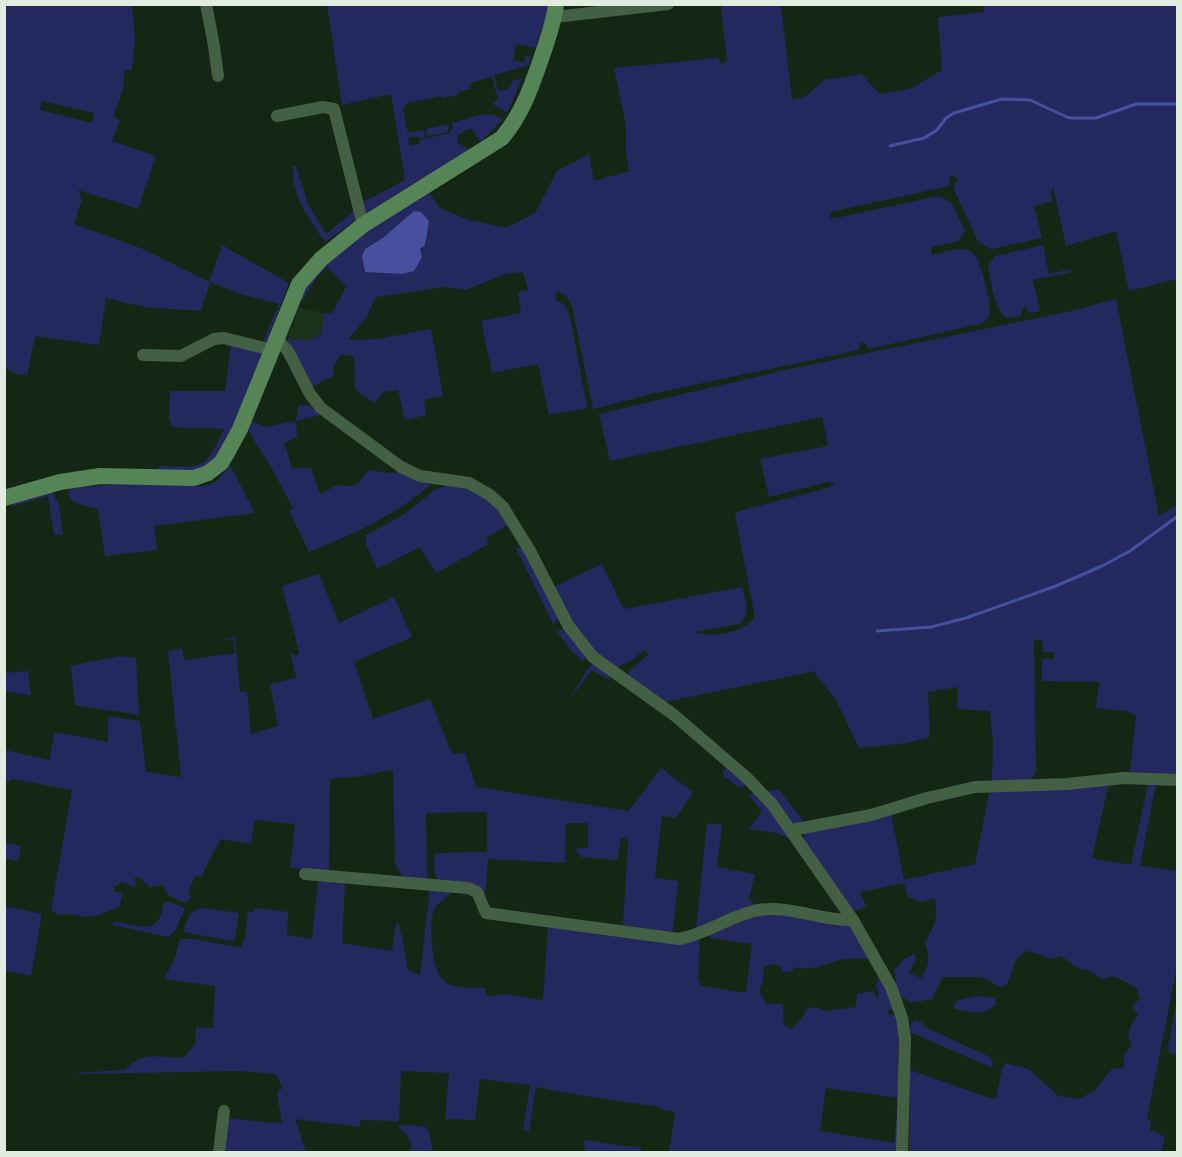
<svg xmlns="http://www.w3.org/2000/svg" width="1182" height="1157" font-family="Figtree,sans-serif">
  <rect width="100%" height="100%" fill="#142614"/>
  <path fill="#1a311b" d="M299 307 324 313 321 335 309 340 287 339Z"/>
  <path fill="#23295e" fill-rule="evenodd" d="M4 5H132L135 38 132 70H125L123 89 113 117 120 120 112 141 156 156 138 209 78 190 82 200 74 224 143 249 209 282 222 245 289 283 266 344H262L279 304 240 294 210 282 201 311 144 307 106 298 99 345 35 336 27 375 16 374 5 368ZM42 101 94 113 92 123 40 110Z
    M327 5H548L545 22 535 48 516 44 513 61 524 63 526 55 531 57 529 65 494 75 498 91 508 89 513 80 522 79 507 113 493 104V102L498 100 492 77 470 83 471 89 458 92V95L443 98 442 96 407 103 403 109 408 133 424 130 425 137 419 139 418 136 408 138 410 146 420 144 419 140 450 133 453 127 452 123C469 118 487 109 503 119L480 142 472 129H468L458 135 457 142 464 146 469 151 365 214 361 203 405 180 391 94 342 105Z
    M723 5H781L792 100 806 96 824 80 861 74 880 94 912 88 942 70 938 17 984 12V5H1177V279L1129 291 1116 231 1066 246 1053 187 1050 194 1053 201 1034 206 1042 238 991 249 978 242 954 189V183L957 182V178L954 175H951L949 186 945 187 830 212 831 219 939 196 951 202 965 231 959 241 931 247 932 255C945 253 963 244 974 254 980 260 992 305 990 314 988 319 985 321 980 324L869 349 864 343H860L859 350 656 393 593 409 572 306 567 296 557 291 555 300 565 305 570 317 587 406 584 409 549 415 538 364 492 373 481 321 521 313 518 292 528 290 523 272 502 275 466 290 445 287 376 297 366 318 348 340 377 339 431 329 443 396 424 400 426 415 405 420 398 390 383 392 374 403 355 390 354 356 340 355 334 365 333 376 311 387 287 339 309 340 321 335 324 313H332L346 287 327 267 316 278 302 302 300 301C321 248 382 220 428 192L432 193 430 194 440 208 469 220 506 228 535 213 557 171 589 154 594 181 629 171 626 154V125L614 68 718 58 721 64 727 61 721 9ZM384 237 365 272C360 247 364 249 384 237Z
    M449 124 448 132 427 136 426 129Z
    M293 166H296L308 204 326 234 354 211 356 220 325 242C309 219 291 196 293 166Z
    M1043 245 1049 274 1071 269 1072 272 1033 280 1040 311 1032 313 1028 312 1026 307 1022 308 1021 316C1017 316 1010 319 1006 317 995 314 990 276 988 266L995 256Z
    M1116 299 1159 516 1177 505V777L1132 775 1130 771 1136 716 1127 711 1096 708 1099 682 1042 681V659H1054V652H1043L1042 639 1034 641 1036 771C1031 788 1007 781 992 781L993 741 990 711 957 709V687L928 692 930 737 907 743 859 748 836 700 816 675 815 671 665 702 628 676 629 671 649 654 644 650 634 659 616 668C584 652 569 618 553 587L602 564 623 608 625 609 742 587C745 600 752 614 739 624L694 632C714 638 740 634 755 618L735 515 739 511 828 488 835 484 828 482 769 497 760 459 828 446 822 417 610 461 599 414 785 370 1067 312Z
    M231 343 260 348 265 356 222 451 212 464 199 471 153 473 160 466C204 468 205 469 224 429L172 427 169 418 170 391H225Z
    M299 405 310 406 321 415 296 421 297 437 284 443 292 468H311L320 494 337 485 351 486 358 483 369 470 389 473 402 472 430 482 429 486C391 518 355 533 309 552L289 511 293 508 270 465 248 431 251 421 265 427 296 421Z
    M230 465 255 513 154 526 157 550 105 556 98 509C86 505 70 506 68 491L73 488 121 484 204 486 217 481Z
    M448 485C479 490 491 499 508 525L486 538 489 544 436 573 420 547 377 569 366 544V535L403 515 436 489Z
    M51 490 59 505 63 534 54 535 48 496 10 507 14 502Z
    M523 547 559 618 553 624 516 548Z
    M319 574 339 623 394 597 412 637 354 662 373 719 430 699 450 749 454 754 465 753 476 787 629 811 661 768 693 792 676 818 662 816 655 878 678 881 673 931H662L623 926 628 842 625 838H621L617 860 581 857 575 849 588 847V823H566L565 863 488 859 485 900 440 883C433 874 433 864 435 853L487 852V812L426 813 427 881 405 880 395 864 393 771 390 770 363 776 330 779 329 872 290 868 295 824 255 820 251 844 221 839 205 868 202 878 197 875 195 876 188 892 191 897 187 903C176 900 165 896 163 885L150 887 137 876 134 880 136 884 134 887 122 882 114 887V891L123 894 119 907 96 916 84 917 71 914 59 915 51 910 72 790 12 779 5 784V750L49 760 55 732 108 742V716L140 721 146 772 181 777 168 651 182 648 184 660 235 653 233 639 216 641 235 637 240 692H247L251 734 278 726 270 684 296 678 290 651 293 655H298L299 652 282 586Z
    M565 629 586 657 583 661 571 651 557 631Z
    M119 656 136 658 139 715 75 705 71 666Z
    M593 664 611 676 609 680 592 670 568 701 588 668Z
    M28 671 31 696 5 691V673Z
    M728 767 746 784 743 787H738L724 776 723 770Z
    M1109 783 1092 858 1131 865 1148 783H1156L1140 866 1178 871 1177 966 1147 1119 1151 1121 1149 1132 1153 1131 1165 1137 1161 1152H909L910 1070 993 1099H996L1002 1068 1006 1063 1029 1069 1058 1096 1079 1099 1094 1091 1112 1069 1124 1068V1054L1132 1046C1125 1033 1130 1026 1138 1015L1132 1005 1140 999 1137 989C1127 983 1113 971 1103 980L1088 970H1081L1061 956 1049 959 1038 954 1025 951 1016 960 1007 985 1001 987 981 977H943L932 999 911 1003 898 994 894 970 903 960 915 953V961L909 973 921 978C930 965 930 957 925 943 933 928 940 915 934 898L921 902 908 897 904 883 860 892 866 907 853 911 803 840 805 832 891 813 904 880 975 864 990 788Z
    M778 789 805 823 792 824 767 791Z
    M754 792 757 794 790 835 786 837 776 833 749 829 762 811 749 796Z
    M707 823 722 825 717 867 755 874 749 899 753 904 759 905 696 928Z
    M5 843 21 846 18 861 5 858Z
    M318 880 345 883 342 943 392 951 396 924 399 923 408 970 420 975 430 888 454 890C449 897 441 900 436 906 427 917 432 967 441 978 450 990 472 987 485 988L487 997 507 994 543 1000 548 925 677 943 700 939 698 978 701 986 746 993 752 944 710 938V933L765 912 851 925 870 959C859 959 847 958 836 961 820 966 810 971 793 967V971L783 972 780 966 773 964 764 967 763 980 759 991 767 1005 780 1003 783 1005 784 1025 791 1029 801 1020 807 1009 815 1007 825 1011 856 1007 857 994 873 991 877 999 879 994 876 985 878 982 876 980 881 979 895 1010H888L887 1014 897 1016 901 1045 898 1047 899 1098 826 1088 820 1131 894 1143 897 1113 894 1110 899 1111V1152H669L675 1114 672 1111 662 1110 659 1107 567 1093 536 1087 529 1131H523L530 1085 480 1079 475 1120 445 1119 449 1073 401 1071 399 1121 360 1120V1127L295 1119 306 1152H223L226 1118 273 1123 282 1122 277 1094 279 1089H283L276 1074 238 1071 82 1074 75 1073 125 1070C142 1051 159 1057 183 1058L195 1045 196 1027 213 1028 215 986 164 979 174 960 180 939H195L241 948 245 938 248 911 253 912 254 908 288 912 287 935 312 939Z
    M170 902 185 908 176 929 169 937 112 925 114 922C129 922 152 935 160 917 163 912 161 908 164 903Z
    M5 906 42 914 31 976 5 971Z
    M201 908 239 913 235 939 232 941 184 932C185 922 190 910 201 908Z
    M975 996 994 998 997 1003C986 1018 968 1012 953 1008L956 1001Z
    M1177 999 1178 1056H1177L1169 1052 1168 1046Z
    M914 1020 921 1022 927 1028 990 1057 993 1062 992 1068 915 1034H909L908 1029Z
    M399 1125 424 1126 428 1129 433 1152H411C412 1141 408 1134 399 1128Z
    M584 1140 641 1148V1152H585Z"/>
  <path fill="#46509f" d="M414 211 421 212 429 221 425 245 420 249 422 257 414 271 402 274 365 272 362 256 365 249 384 237Z"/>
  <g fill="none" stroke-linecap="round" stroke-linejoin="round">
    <path stroke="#46509f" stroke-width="3" d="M890 146 924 138 937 130 946 118 954 113 1002 99 1030 100 1069 118H1096L1136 104H1178
      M877 631 931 627 966 618 1056 586 1102 566 1130 551 1178 516"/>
    <path stroke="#436044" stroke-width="12" d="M206 4 214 46 218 76
      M555 17 668 4
      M277 116 323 107 334 109 363 225
      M277 339 288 351 310 394 321 408 401 467 420 476 469 483 490 495 503 507 530 551 568 625 593 657 674 715 746 777 772 804 853 920 891 987 902 1018 905 1039 902 1152
      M143 355 181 356 214 339 224 338 272 350
      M792 830 871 815 927 798 975 787 1067 784 1124 778 1178 780
      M305 874 468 888 477 892 486 913 679 939C707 934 731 915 759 910 790 905 822 921 853 920
      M219 1152 224 1111"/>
    <path stroke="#558456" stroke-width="16" d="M4 498 60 482 100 476 194 478 208 473 221 463 227 453 240 429 299 284 321 259 363 225 502 138C522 114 531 88 541 59 547 41 554 23 556 4"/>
  </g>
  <rect width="1182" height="1157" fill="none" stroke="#e1ece0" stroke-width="12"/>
</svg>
